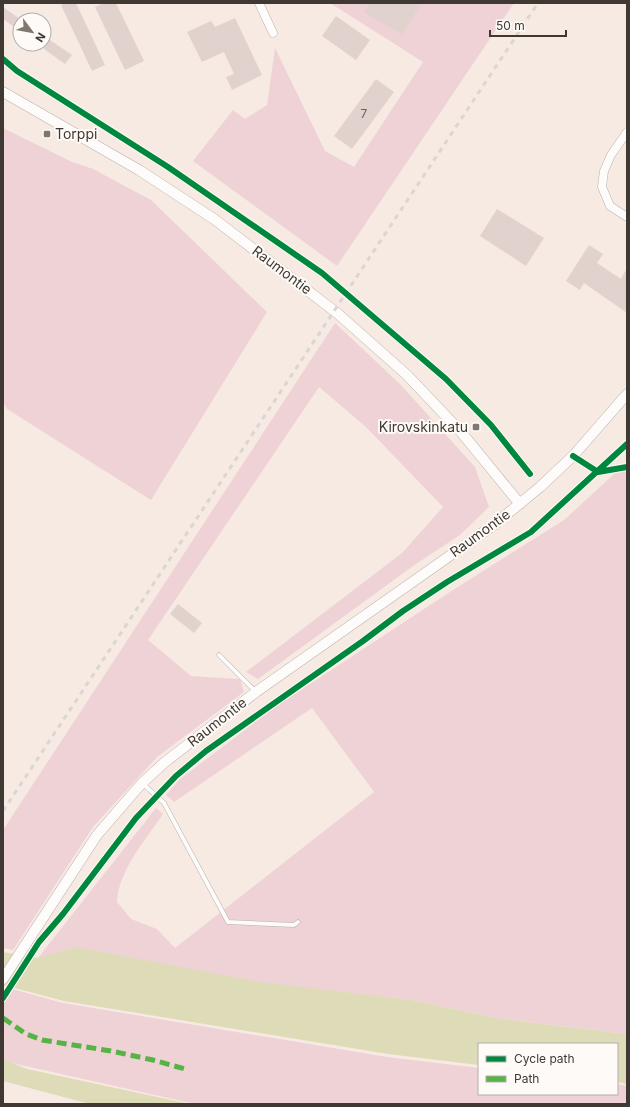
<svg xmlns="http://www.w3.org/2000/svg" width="630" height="1107" font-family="Inter,sans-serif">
  <rect width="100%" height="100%" fill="#f6eae3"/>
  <path fill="#efd2d5" d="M310 3H514L337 266 193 161 233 110 245 119 267 105 275 48 325 151 354 167 423 62 330 3Z
    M3 128 70 161 93 169 151 200 267 312 151 500 7 409 3 401Z
    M335 323 400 384 475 467 489 507 460 535 413 566 258 679 246 672 402 553 443 507 366 427 319 387 148 640 191 676 240 679 244 692 157 757 93 827 13 950 3 948V830Z
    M627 462V1034L501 1019 412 1000 38 958 156 808 163 814C145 841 119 869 117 902L131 919 157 929 175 948 374 792 312 708 174 802 166 795 180 779 278 705 453 590 564 520Z
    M12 989 63 1003 387 1057 479 1068V1094H617V1084L627 1086V1104H195L3 1061V1003Z"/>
  <path fill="#dedcb8" d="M76 947 260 982 412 1000 501 1019 627 1034V1084L617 1082V1044H479V1065L388 1054 64 1001 3 985V952L38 958Z
    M3 1059 27 1069 190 1104H90L3 1081Z"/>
  <path fill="#e2d2cd" d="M65 3H76L105 65 92 71 61 5Z
    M104 3H116L144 61 125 70 95 7Z
    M369 3H422L402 35 364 12Z
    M3 7 20 19V31L3 19Z
    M336 16 370 40 356 60 322 36Z
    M235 18 262 75 232 90 226 77 234 74 224 52 202 62 187 32 211 21 215 27Z
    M44 36 72 55 65 64 44 49Z
    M376 79 394 92 352 149 334 136Z
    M497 209 544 238 526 266 480 236Z
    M589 245 603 254 597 263 621 279 627 268V313L584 283 580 290 566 281Z
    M178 604 202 623 194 633 170 614Z"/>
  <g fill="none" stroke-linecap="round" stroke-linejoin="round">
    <g stroke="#bab1ab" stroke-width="5">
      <path id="service" d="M219 655 255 691
        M142 783 164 803 228 922 294 925 298 922"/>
    </g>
    <g stroke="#bab1ab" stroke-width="9">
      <path id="minor" d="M259 3 273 33
        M627 132 611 155 604 171 602 187 610 206 627 217"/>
    </g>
    <g stroke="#bab1ab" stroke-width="11">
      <path id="tertiary" d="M3 92 139 170 214 219 337 313 407 375 461 432 520 504
        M3 979 97 835 142 783 165 762 256 692 495 524 540 487 573 456 627 394"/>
    </g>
    <use href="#service" stroke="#fefcfb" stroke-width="4"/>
    <use href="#minor" stroke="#fefcfb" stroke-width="8"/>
    <use href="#tertiary" stroke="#fefcfb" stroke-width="10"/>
    <path stroke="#d9d6d3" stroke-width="3" stroke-dasharray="5 5" stroke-linecap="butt" d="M3 811 538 3"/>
    <path stroke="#57b346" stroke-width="5" stroke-dasharray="10 5" stroke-linecap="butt" d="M3 1018 26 1034 42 1040 111 1051 153 1060 185 1069"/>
    <g stroke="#fefaf7" stroke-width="8">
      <path id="cycleway" d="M3 59 17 71 168 167 322 273 446 379 491 425 530 474
        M573 456 598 472 627 467
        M3 998 39 942 63 914 136 818 176 776 206 751 363 641 403 611 447 582 531 532 627 444"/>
    </g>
    <use href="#cycleway" stroke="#00873e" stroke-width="6"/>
  </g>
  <g fill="#807771" stroke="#fefaf7" stroke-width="1.5">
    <rect x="43" y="130" width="8" height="8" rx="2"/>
    <rect x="472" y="423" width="8" height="8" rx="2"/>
  </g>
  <g text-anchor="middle" stroke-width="4" stroke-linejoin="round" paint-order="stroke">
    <g font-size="12" fill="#6b625c">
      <text x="364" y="118">7</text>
    </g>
    <g font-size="14" fill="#403933" stroke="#fefaf7" text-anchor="start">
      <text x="55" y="139">Torppi</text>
      <text x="468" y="432" text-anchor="end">Kirovskinkatu</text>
    </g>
    <g font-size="14" fill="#403933" stroke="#fefaf7">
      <text transform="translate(282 270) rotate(37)" y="5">Raumontie</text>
      <text transform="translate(480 533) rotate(-36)" y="5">Raumontie</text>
      <text transform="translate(217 722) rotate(-38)" y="5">Raumontie</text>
    </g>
  </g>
  <rect width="630" height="1107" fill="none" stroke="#403933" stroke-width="8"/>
  <rect x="478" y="1043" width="140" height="52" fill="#fefaf7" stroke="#b2ada9"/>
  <rect x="486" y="1056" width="20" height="6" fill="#00873e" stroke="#b2ada9"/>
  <text x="514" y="1063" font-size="12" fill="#403933">Cycle path</text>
  <rect x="486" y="1076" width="20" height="6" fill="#57b346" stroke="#b2ada9"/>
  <text x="514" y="1083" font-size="12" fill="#403933">Path</text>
  <g transform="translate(32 32) rotate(122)"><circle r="19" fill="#fefaf7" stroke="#b2ada9"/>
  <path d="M0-3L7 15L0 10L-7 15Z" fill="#807771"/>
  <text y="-6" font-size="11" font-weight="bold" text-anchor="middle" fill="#403933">N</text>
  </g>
  <path d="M490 30v6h76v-6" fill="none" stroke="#403933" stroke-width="2"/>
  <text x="496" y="30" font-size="12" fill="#403933" stroke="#fefaf7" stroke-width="3" paint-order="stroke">50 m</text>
</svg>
